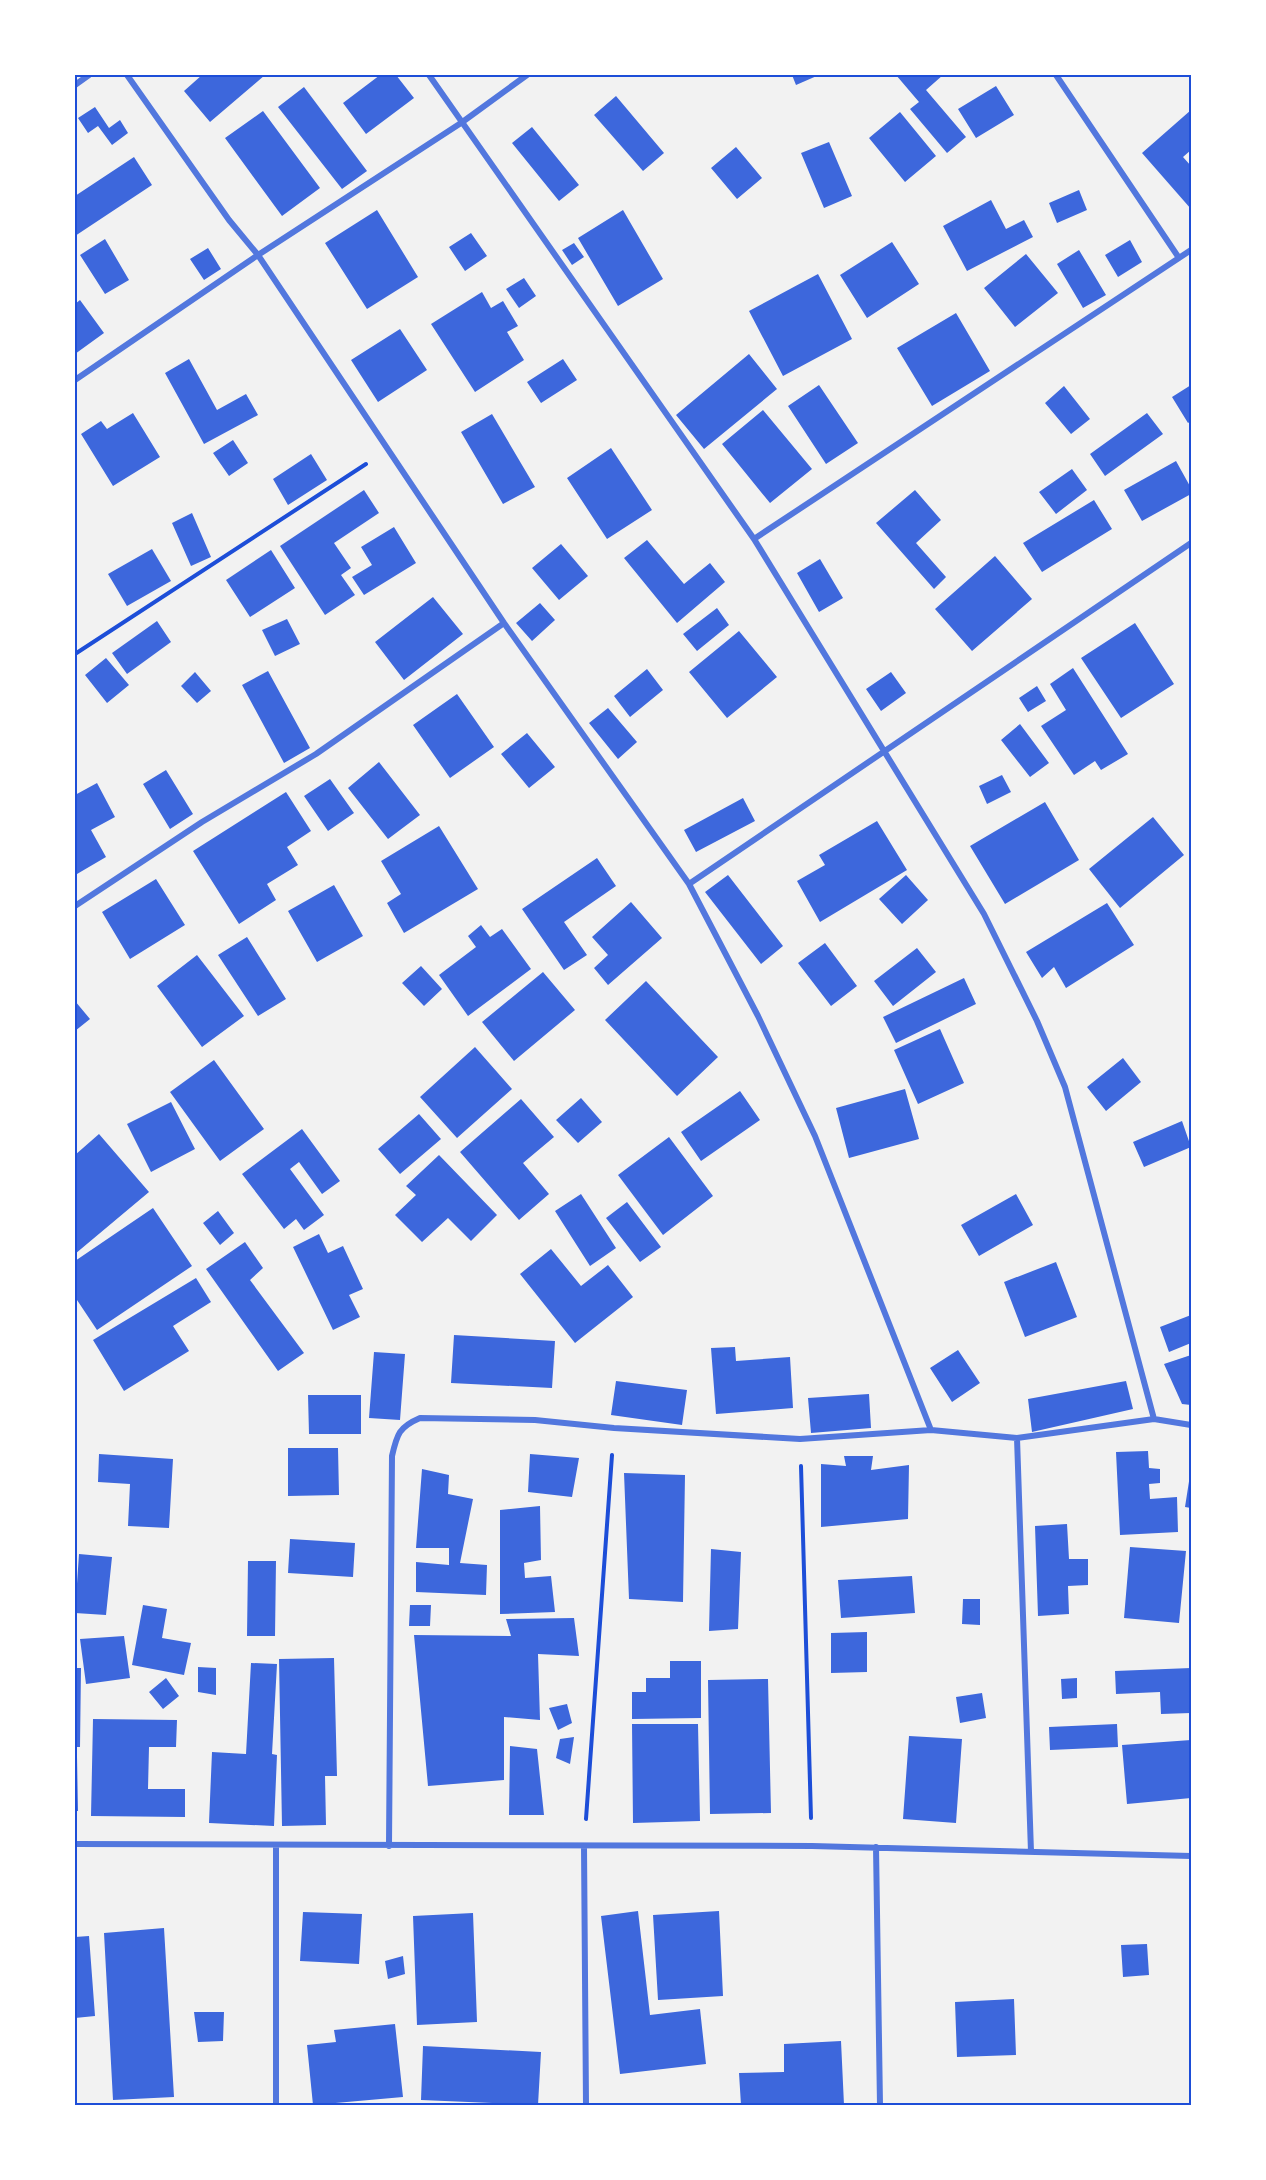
<svg xmlns="http://www.w3.org/2000/svg" width="1266" height="2180" font-family="Arial,sans-serif">
  <rect width="100%" height="100%" fill="#f2f2f2"/>
  <path fill="#3d67dc" d="M202 75H265L210 122 184 91Z
    M380 75H396L414 98 366 134 343 103Z
    M792 75H819L796 85Z
    M896 75H943L926 90 966 137 947 153 910 109 919 102Z
    M996 86 1014 115 976 138 958 109Z
    M304 87 367 171 342 189 278 107Z
    M616 96 664 153 643 171 594 115Z
    M95 107 109 128 120 120 128 133 112 145 98 126 88 133 78 118Z
    M1191 110V150L1183 157 1191 166V209L1142 153Z
    M263 111 320 188 282 216 225 138Z
    M900 112 936 156 905 182 869 138Z
    M532 127 579 185 559 201 512 143Z
    M829 142 852 196 824 208 801 153Z
    M736 147 762 178 737 199 711 168Z
    M134 157 152 185 75 236V196Z
    M1079 190 1087 210 1057 223 1049 203Z
    M991 200 1006 229 1024 220 1033 237 967 271 943 226Z
    M377 210 418 277 367 309 325 243Z
    M623 210 663 279 618 306 578 238Z
    M471 233 487 256 465 271 449 247Z
    M105 239 129 280 105 294 80 255Z
    M1130 240 1142 262 1118 277 1105 255Z
    M892 242 919 284 867 318 840 275Z
    M574 243 584 257 572 265 562 250Z
    M208 248 221 269 204 280 190 259Z
    M1079 250 1106 295 1083 308 1057 264Z
    M1026 254 1058 293 1015 327 984 288Z
    M818 274 852 339 783 376 749 311Z
    M524 278 536 296 519 308 506 289Z
    M482 292 491 308 503 301 518 326 507 332 524 360 475 392 431 324Z
    M80 300 104 333 75 354V304Z
    M956 313 990 371 932 406 897 348Z
    M400 329 427 370 378 402 351 360Z
    M749 354 777 389 704 449 676 415Z
    M189 359 217 410 246 394 258 415 204 444 165 373Z
    M563 359 577 380 541 403 527 382Z
    M819 385 858 443 826 464 788 406Z
    M1191 385V421L1188 423 1172 397Z
    M1064 386 1090 419 1071 434 1045 403Z
    M763 410 812 469 770 503 722 444Z
    M133 413 160 457 113 486 81 434 101 421 107 429Z
    M1147 413 1163 434 1105 476 1090 454Z
    M492 414 535 487 503 504 461 432Z
    M233 440 248 463 229 476 213 453Z
    M611 448 652 510 607 539 567 478Z
    M311 454 327 480 288 505 273 479Z
    M1176 461 1191 488V494L1142 521 1124 490Z
    M1072 469 1087 490 1056 514 1039 492Z
    M364 490 379 513 334 543 351 568 341 575 355 595 325 615 280 546Z
    M915 490 941 520 916 543 946 577 934 589 876 523Z
    M1094 500 1112 529 1042 572 1023 543Z
    M192 513 211 557 191 566 172 523Z
    M394 527 416 563 364 595 352 577 372 565 361 547Z
    M647 540 684 584 710 563 725 582 677 623 624 558Z
    M561 544 588 576 559 600 532 568Z
    M152 549 171 581 127 606 108 574Z
    M271 550 295 588 250 617 226 580Z
    M995 556 1032 599 972 651 935 609Z
    M820 559 843 598 819 612 797 573Z
    M433 597 463 634 404 680 375 642Z
    M540 603 555 620 532 641 516 623Z
    M717 608 729 625 697 651 683 634Z
    M287 619 300 644 275 656 262 630Z
    M157 621 171 642 127 674 112 653Z
    M1135 623 1174 684 1121 718 1081 658Z
    M739 631 777 677 727 718 689 672Z
    M106 658 129 685 107 703 85 675Z
    M1073 668 1128 754 1101 770 1095 761 1074 775 1041 726 1066 710 1050 684Z
    M647 669 663 690 630 717 614 696Z
    M268 671 310 748 284 763 242 685Z
    M195 672 211 691 197 703 181 686Z
    M891 672 906 693 881 711 866 689Z
    M1037 686 1046 701 1028 712 1019 698Z
    M457 694 494 747 450 778 413 725Z
    M608 708 637 742 618 759 589 723Z
    M1020 724 1049 763 1030 777 1001 740Z
    M527 733 555 767 529 788 501 754Z
    M379 762 420 815 388 839 348 788Z
    M166 770 193 814 170 829 143 784Z
    M1002 775 1011 792 987 804 979 786Z
    M330 779 354 813 328 831 304 796Z
    M97 783 115 817 91 830 106 857 77 874 75 869V795Z
    M286 792 311 831 287 847 298 865 267 884 276 900 239 924 193 851Z
    M743 798 755 821 696 852 684 830Z
    M1045 802 1079 860 1005 904 970 846Z
    M1153 817 1184 855 1120 908 1089 869Z
    M877 821 907 870 820 922 797 881 825 865 819 855Z
    M439 826 478 889 404 933 387 903 401 894 381 861Z
    M597 858 616 886 564 922 587 955 564 970 522 909Z
    M728 875 783 946 761 964 705 892Z
    M906 875 928 900 902 924 879 899Z
    M156 879 185 925 130 959 102 912Z
    M334 885 363 936 317 962 288 911Z
    M631 902 662 938 608 985 594 968 608 955 592 937Z
    M1107 903 1134 945 1066 988 1054 967 1042 978 1026 952Z
    M481 925 490 937 502 929 531 969 468 1016 439 975 476 947 468 936Z
    M247 937 286 999 258 1016 218 955Z
    M825 943 857 986 831 1006 798 963Z
    M917 948 936 972 893 1006 874 981Z
    M197 955 244 1016 202 1047 157 986Z
    M421 966 442 989 424 1006 402 983Z
    M543 972 575 1010 514 1061 482 1022Z
    M964 978 976 1004 896 1043 883 1017Z
    M646 981 718 1057 677 1096 605 1020Z
    M75 1001 90 1019 75 1031Z
    M940 1029 964 1083 918 1104 894 1050Z
    M475 1047 512 1089 457 1138 420 1097Z
    M1123 1058 1141 1082 1106 1111 1087 1087Z
    M214 1060 264 1129 220 1161 170 1092Z
    M905 1089 919 1139 849 1158 836 1108Z
    M740 1091 760 1120 701 1161 681 1132Z
    M581 1098 602 1122 578 1143 556 1120Z
    M521 1099 554 1137 523 1163 549 1194 519 1220 460 1152Z
    M171 1102 195 1149 151 1172 127 1124Z
    M419 1114 441 1139 400 1174 378 1149Z
    M1182 1121 1191 1147 1144 1167 1133 1142Z
    M302 1129 340 1181 322 1194 299 1162 290 1169 324 1215 304 1230 296 1219 284 1229 242 1174Z
    M99 1134 149 1192 75 1254V1155Z
    M669 1137 713 1196 663 1235 618 1175Z
    M439 1155 497 1215 471 1241 448 1218 422 1242 395 1215 416 1195 406 1186Z
    M581 1194 616 1248 590 1266 555 1211Z
    M1016 1194 1033 1225 979 1256 961 1225Z
    M627 1202 661 1247 640 1262 606 1218Z
    M153 1208 192 1266 97 1330 75 1297V1261Z
    M218 1211 234 1233 220 1245 203 1223Z
    M319 1234 328 1253 343 1246 363 1289 349 1295 360 1317 333 1330 293 1247Z
    M245 1242 263 1268 250 1280 304 1353 278 1371 206 1269Z
    M551 1249 581 1286 608 1265 633 1297 575 1343 520 1274Z
    M1056 1262 1077 1317 1025 1337 1004 1282Z
    M196 1278 211 1302 173 1326 189 1351 124 1391 93 1340Z
    M1191 1315V1343L1169 1352 1160 1327Z
    M454 1335 555 1341 552 1388 451 1383Z
    M735 1347 736 1361 790 1357 793 1408 716 1414 711 1348Z
    M958 1350 980 1383 952 1402 930 1368Z
    M374 1352 405 1354 400 1420 369 1418Z
    M1191 1355V1405L1182 1404 1164 1364Z
    M616 1381 687 1390 682 1425 611 1415Z
    M1126 1381 1133 1409 1032 1432 1028 1399Z
    M869 1394 871 1428 811 1433 808 1398Z
    M308 1395H361V1434H309Z
    M288 1448H338L339 1495 288 1496Z
    M1148 1451 1149 1468 1160 1469V1483L1149 1484 1150 1499 1177 1497 1178 1532 1120 1535 1116 1452Z
    M99 1454 173 1459 169 1528 128 1526 130 1484 98 1482Z
    M530 1454 579 1458 572 1497 528 1492Z
    M844 1456H873L871 1470 909 1465 908 1519 821 1527V1464L846 1466Z
    M422 1469 449 1475 448 1494 473 1499 460 1563 487 1565 486 1595 416 1592V1562L449 1565V1548H416Z
    M624 1473 685 1475 683 1602 629 1599Z
    M1190 1475H1191V1508L1185 1507Z
    M540 1506 541 1560 524 1563 525 1578 551 1576 555 1612 500 1614V1510Z
    M1067 1524 1069 1559H1088V1585L1068 1586 1069 1614 1038 1616 1035 1526Z
    M290 1539 355 1543 353 1577 288 1573Z
    M1130 1547 1186 1551 1179 1623 1124 1618Z
    M711 1549 741 1552 738 1629 709 1631Z
    M79 1554 112 1557 106 1615 75 1613Z
    M248 1561H276L275 1636H247Z
    M912 1576 915 1613 841 1618 838 1580Z
    M963 1599H980V1625L962 1624Z
    M143 1605 167 1609 162 1638 191 1643 184 1675 132 1665Z
    M410 1605H431L430 1626H409Z
    M574 1618 579 1656 538 1654 540 1720 504 1717V1780L428 1786 414 1635 511 1636 506 1619Z
    M867 1632V1672L831 1673V1633Z
    M124 1636 130 1678 86 1684 80 1639Z
    M334 1658 337 1776H325L326 1825 282 1826 279 1659Z
    M670 1661H701V1718L632 1719V1692H646V1678H670Z
    M251 1663 277 1664 272 1754 277 1755 274 1826 209 1823 212 1752 246 1754Z
    M198 1667 216 1668V1695L198 1692Z
    M75 1668H81L80 1747H75Z
    M1191 1668V1713L1161 1714 1160 1692 1116 1694 1115 1671Z
    M166 1678 179 1696 163 1709 149 1692Z
    M1077 1678V1698L1062 1699 1061 1679Z
    M768 1679 771 1813 710 1814 708 1680Z
    M982 1693 986 1718 960 1723 956 1697Z
    M567 1704 572 1723 558 1730 549 1708Z
    M93 1719 177 1720 176 1747H149L148 1789H185V1817L91 1816Z
    M632 1724H698L700 1821 633 1823Z
    M1117 1724 1118 1747 1050 1750 1049 1727Z
    M909 1736 962 1739 956 1823 903 1819Z
    M574 1737 570 1764 556 1758 560 1739Z
    M1191 1740V1798L1127 1804 1122 1745Z
    M510 1746 537 1749 544 1815H509Z
    M75 1757H77L78 1811H75Z
    M638 1911 650 2015 700 2009 706 2064 620 2074 601 1916Z
    M719 1911 723 1996 658 2000 653 1915Z
    M303 1912 362 1914 359 1964 300 1961Z
    M473 1913 477 2022 417 2025 413 1916Z
    M164 1928 174 2097 113 2100 104 1933Z
    M89 1936 95 2016 75 2018V1937Z
    M1147 1944 1149 1975 1123 1977 1121 1945Z
    M403 1956 405 1974 388 1979 385 1961Z
    M1014 1999 1016 2055 957 2057 955 2002Z
    M194 2012H224L223 2041 198 2042Z
    M395 2024 403 2097 313 2105 307 2045 336 2042 334 2030Z
    M841 2041 844 2105H741L739 2073 784 2072V2044Z
    M423 2046 541 2052 538 2105 421 2100Z"/>
  <g fill="none" stroke-linecap="round" stroke-linejoin="round">
    <path stroke="#1d4ed8" stroke-width="4" d="M75 654 366 464
      M801 1466 811 1818
      M586 1819 612 1455"/>
    <path stroke="#5277de" stroke-width="6" d="M127 75 229 220 258 255 504 623 689 884 758 1016 815 1136 931 1430
      M429 75 754 539 984 914 1037 1021 1065 1087 1154 1419
      M1056 75 1179 258
      M75 85 89 75
      M75 380 258 255 461 123 527 75
      M754 539 1191 250
      M689 884 1191 543
      M75 906 202 822 316 754 504 623
      M1017 1438 1031 1852
      M75 1844 812 1846 1191 1856
      M276 1846V2105
      M389 1846 392 1456C397 1434 399 1427 420 1418L535 1420 614 1428 800 1439 931 1430 1017 1438 1154 1419 1191 1425
      M584 1846 586 2105
      M876 1847 880 2105"/>
  </g>
  <rect width="1266" height="2180" fill="none" stroke="#ffffff" stroke-width="153"/>
  <rect x="76" y="76" width="1114" height="2028" fill="none" stroke="#1d4ed8" stroke-width="2"/>
</svg>
